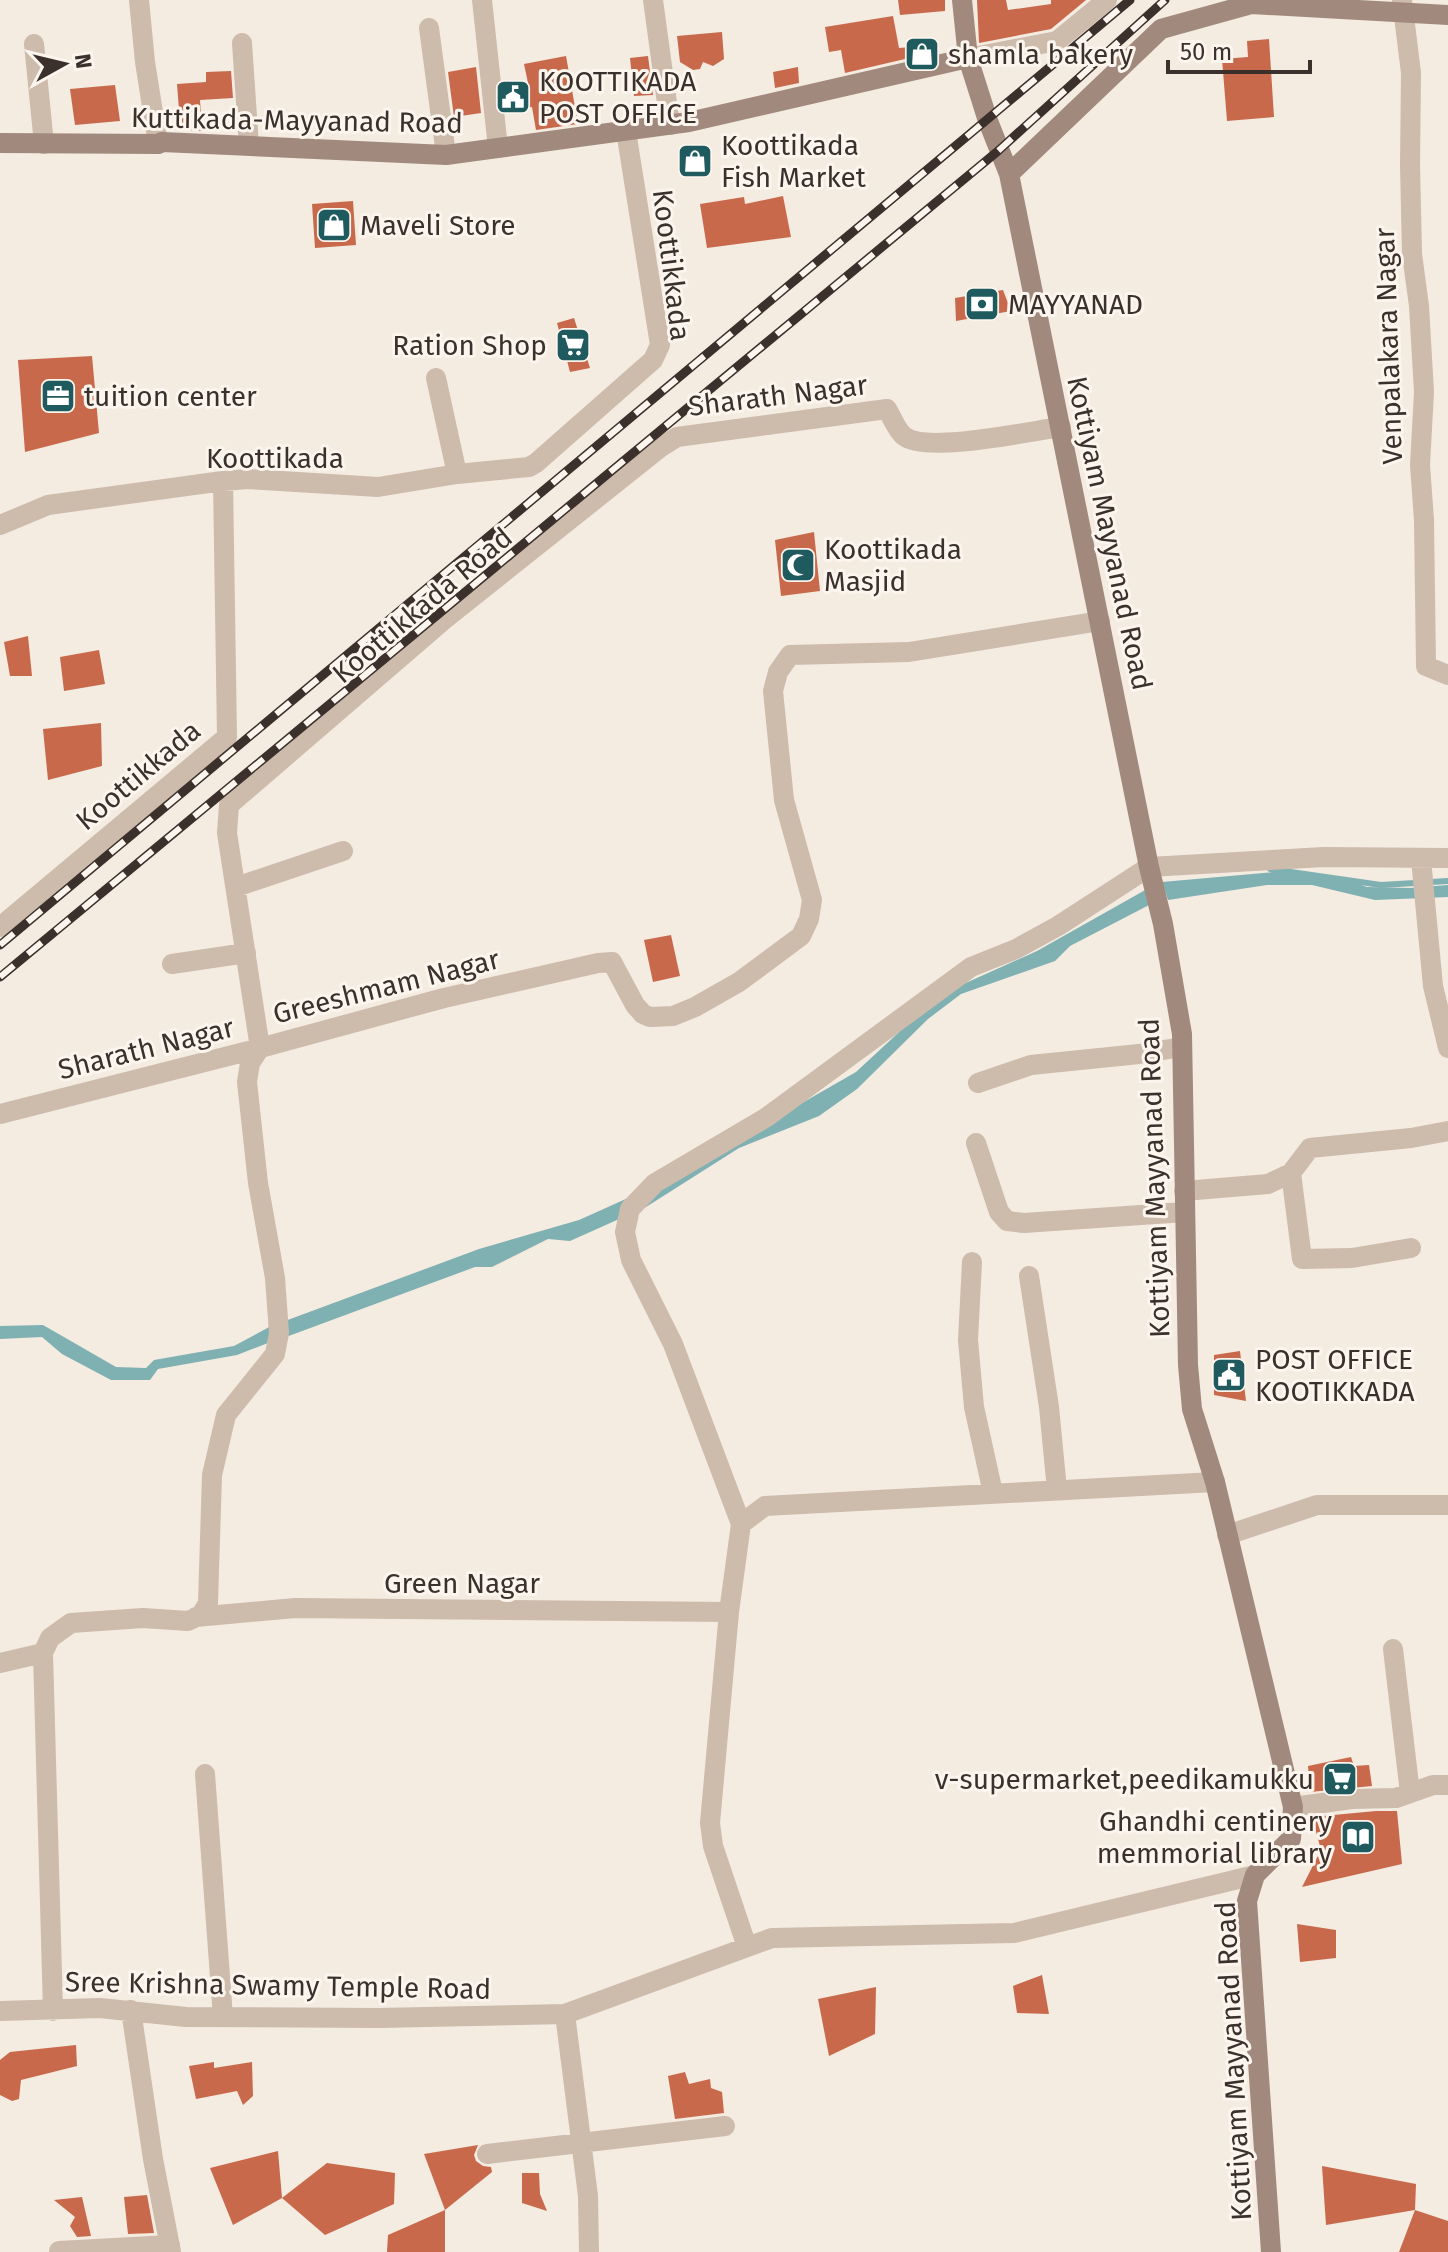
<svg xmlns="http://www.w3.org/2000/svg" width="1448" height="2252" font-family="'Fira Sans',sans-serif">
  <rect width="100%" height="100%" fill="#f4ebe1"/>
  <path fill="#7fb0b2" d="M1285 871 1347 880 1367 887 1410 888 1448 885V897L1375 900 1312 885H1267L1168 900 1162 882Z
    M1147 889 1151 904 1070 946 1055 961 961 994 928 1019 857 1089 819 1116 739 1148 646 1207 570 1241 548 1239 492 1267H475L286 1337 285 1321 479 1249 579 1220 666 1181 856 1072 939 995 1037 951Z
    M43 1325 116 1367 146 1368 154 1360 234 1346 273 1325V1341L237 1355 158 1369 150 1380H111L62 1354 42 1337 0 1339V1326Z"/>
  <g fill="none" stroke-linecap="round" stroke-linejoin="round">
    <path stroke="#7fb0b2" stroke-width="6" d="M1270 869 1381 885 1448 881"/>
  </g>
  <path fill="#c8694b" d="M898 0H945V11L900 15Z
    M977 0H1006L1008 10 1051 4V0H1086L1051 29 979 43Z
    M893 16 899 48 934 45 935 52 845 73 841 50 829 52 825 27Z
    M722 32 724 59 713 66 703 62 700 69 693 70 680 62 677 36Z
    M1269 39 1274 117 1227 121 1222 59 1248 57 1247 41Z
    M566 56 578 124 536 130 532 107 507 110 504 86 528 83 524 64Z
    M648 56 653 95 634 96 630 58Z
    M476 67 481 113 454 117 448 72Z
    M798 67 799 83 775 88 773 72Z
    M231 71 233 98 200 100 202 131 169 129 168 124 180 123 177 84 206 82V72Z
    M115 85 120 121 75 125 70 89Z
    M783 196 791 237 707 248 700 204 744 197 745 204Z
    M353 201 356 245 315 248 312 204Z
    M1003 290 1011 311 956 321 955 298Z
    M574 318 590 368 570 372 557 323Z
    M92 356 99 433 25 452 18 360Z
    M814 532 820 591 781 596 775 540Z
    M28 636 32 676H10L4 642Z
    M99 650 105 684 64 691 60 657Z
    M101 723 102 766 48 780 43 729Z
    M671 935 680 976 653 982 644 940Z
    M1240 1351 1246 1401 1214 1395V1355Z
    M1351 1757 1354 1766 1369 1765 1372 1786 1310 1792 1308 1766Z
    M1376 1811H1397L1402 1864 1302 1887 1321 1850 1312 1817Z
    M1297 1924 1336 1930V1958L1300 1962Z
    M1042 1975 1049 2014 1017 2013 1013 1986Z
    M876 1987 875 2034 829 2056 818 1999Z
    M76 2045 77 2066 21 2080 19 2099 12 2101 0 2095V2060L10 2052Z
    M214 2062V2068L252 2062 253 2096 243 2105 237 2091 196 2099 189 2066Z
    M685 2072 689 2084 710 2079 711 2088 722 2092 724 2113 675 2119 668 2076Z
    M478 2145 474 2155 476 2161 483 2166 491 2167 492 2172 445 2210 424 2154Z
    M278 2151 282 2198 233 2225 210 2168Z
    M327 2163 395 2173 394 2204 325 2235 282 2198Z
    M1322 2166 1416 2184 1415 2210 1326 2225Z
    M522 2173H539L540 2194 547 2211 522 2203Z
    M147 2195 154 2233 128 2234 124 2197Z
    M82 2197 91 2236 77 2237 70 2226 75 2217 54 2200Z
    M445 2210V2252H387L388 2235Z
    M1415 2210 1448 2221V2252H1399Z"/>
  <g fill="none" stroke-linecap="round" stroke-linejoin="round">
    <path stroke="#cdbbac" stroke-width="20" d="M139 0 145 62 158 144
      M482 0 498 148
      M653 0 670 125
      M1402 0 1411 73 1410 165 1412 254 1419 306 1424 392 1420 465 1424 520 1426 666 1448 675
      M429 28 446 155
      M242 43 249 146
      M34 44 44 144
      M968 58 1057 41 1107 0
      M457 474 529 467 536 463 653 360 660 345 626 131
      M0 525 48 505 223 481 248 479 378 487 457 474 436 378
      M1421 859 1433 986 1448 1048
      M236 887 343 851
      M0 927 227 737 223 481
      M172 964 246 953
      M978 1083 1031 1065 1139 1054 1182 1047
      M0 1114 260 1048 227 833 229 805 445 619 661 447 677 437 887 409C892 417 897 431 904 436 926 454 1030 431 1061 427
      M976 1143 999 1212 1007 1221 1024 1223 1185 1212
      M1291 1173 1302 1259 1352 1258 1411 1248
      M1184 1191 1268 1184 1291 1173 1310 1148 1411 1138 1448 1131
      M972 1262 968 1340 974 1407 993 1493
      M1029 1276 1049 1407 1057 1490
      M741 1524 765 1506 1215 1482
      M1227 1535 1317 1505H1448
      M196 1617 295 1608 729 1612
      M1393 1649 1410 1793
      M0 1663 43 1653
      M205 1774 223 2017
      M1293 1807 1352 1799 1396 1798 1433 1785H1448
      M747 1947 713 1846 710 1823 729 1612 741 1524 673 1344 631 1260 625 1232 630 1209 655 1183 767 1117 971 967 1016 949 1058 926 1149 867 1324 857 1448 858
      M131 2010 153 2159 171 2252
      M0 2011 100 2008 186 2017 379 2018 565 2014 772 1938 1014 1933 1255 1875
      M53 2011 43 1653 50 1638 71 1623 143 1618 188 1621 201 1615 208 1603 212 1475 226 1415 275 1354 279 1333 275 1278 258 1183 247 1082 250 1063 260 1048 444 998 598 963 612 962 635 1005 643 1014 650 1017 673 1016 695 1007 739 982 801 936 809 919 812 900 784 800 773 691 778 672 790 655 909 652 1100 621
      M565 2014 588 2196 589 2252
      M487 2154 725 2126
      M59 2251 170 2245"/>
    <path stroke="#a18a7d" stroke-width="20" d="M962 0 968 58 988 121 1009 174 1149 867 1163 924 1182 1034 1188 1365 1192 1409 1215 1482 1293 1807 1291 1839 1255 1875 1247 1901 1271 2252
      M0 143 158 144 162 142 446 155 689 122 968 58
      M1009 174 1161 29 1251 4 1448 15"/>
    <g stroke="#3b302b" stroke-width="9">
      <path id="rail" d="M0 945 1130 0
        M0 977 998 151 1165 0"/>
    </g>
    <use href="#rail" stroke="#fbf5ee" stroke-width="6" stroke-dasharray="18" stroke-linecap="butt"/>
  </g>
  <defs>
    <g id="shop-square" transform="scale(1.8)"><rect x="-9" y="-9" width="18" height="18" rx="4" fill="#1f5a5e" stroke="#fbf5ee"/><path d="M-5-2.5h2.3a2.7 3.5 0 0 1 5.4 0H5L5.5 6h-11ZM-1.5-2.5h3a1.5 2.3 0 0 0-3 0Z" fill="#fff"/></g>
    <g id="civic-square" transform="scale(1.8)"><rect x="-9" y="-9" width="18" height="18" rx="4" fill="#1f5a5e" stroke="#fbf5ee"/><path d="M-.6-6.5H3V-4.5H.6V-3L4-1V1h2V6H-6V1h2V-1L-.6-3ZM-1.2 2.5V6h2.4V2.5Z" fill="#fff"/></g>
    <g id="bank-square" transform="scale(1.8)"><rect x="-9" y="-9" width="18" height="18" rx="4" fill="#1f5a5e" stroke="#fbf5ee"/><path d="M-6-4H6V4H-6ZM0-2.3a2.3 2.3 0 1 0 0 4.6a2.3 2.3 0 1 0 0-4.6Z" fill="#fff"/></g>
    <g id="supermarket-square" transform="scale(1.8)"><rect x="-9" y="-9" width="18" height="18" rx="4" fill="#1f5a5e" stroke="#fbf5ee"/><path d="M-6-5.5h2.5l.6 2H6L4.5 2H-2.5L-4.4-4H-6ZM-1.5 3.2a1.3 1.3 0 1 0 .1 0ZM3 3.2a1.3 1.3 0 1 0 .1 0Z" fill="#fff"/></g>
    <g id="office-square" transform="scale(1.8)"><rect x="-9" y="-9" width="18" height="18" rx="4" fill="#1f5a5e" stroke="#fbf5ee"/><path d="M-6-3h4V-5.5h4V-3h4V5H-6ZM-1-4.5V-3h2v-1.5ZM-6 0V1H6V0Z" fill="#fff"/></g>
    <g id="mosque-square" transform="scale(1.8)"><rect x="-9" y="-9" width="18" height="18" rx="4" fill="#1f5a5e" stroke="#fbf5ee"/><path d="M3.5-4.9A6 6 0 1 0 3.5 4.9A5 5 0 1 1 3.5-4.9Z" fill="#fff"/></g>
    <g id="library-square" transform="scale(1.8)"><rect x="-9" y="-9" width="18" height="18" rx="4" fill="#1f5a5e" stroke="#fbf5ee"/><path d="M-6-4Q-3-5.5-.7-3.5V5Q-3 3-6 4ZM6-4Q3-5.5 .7-3.5V5Q3 3 6 4Z" fill="#fff"/></g>
  </defs>
  <g fill-rule="evenodd">
    <use href="#shop-square" x="922" y="54"/>
    <use href="#civic-square" x="513" y="97"/>
    <use href="#shop-square" x="695" y="161"/>
    <use href="#shop-square" x="334" y="225"/>
    <use href="#bank-square" x="982" y="304"/>
    <use href="#supermarket-square" x="573" y="345"/>
    <use href="#office-square" x="58" y="396"/>
    <use href="#mosque-square" x="798" y="565"/>
    <use href="#civic-square" x="1229" y="1375"/>
    <use href="#supermarket-square" x="1340" y="1779"/>
    <use href="#library-square" x="1358" y="1837"/>
  </g>
  <g text-anchor="middle" stroke-width="6" stroke-linejoin="round" paint-order="stroke">
    <g font-size="28" fill="#3b302b" stroke="#fbf5ee" text-anchor="start">
      <text x="948" y="64">shamla bakery</text>
      <text x="539" y="91">KOOTTIKADA<tspan x="539" dy="32">POST OFFICE</tspan></text>
      <text x="721" y="155">Koottikada<tspan x="721" dy="32">Fish Market</tspan></text>
      <text x="360" y="235">Maveli Store</text>
      <text x="1008" y="314">MAYYANAD</text>
      <text x="547" y="355" text-anchor="end">Ration Shop</text>
      <text x="84" y="406">tuition center</text>
      <text x="824" y="559">Koottikada<tspan x="824" dy="32">Masjid</tspan></text>
      <text x="1255" y="1369">POST OFFICE<tspan x="1255" dy="32">KOOTIKKADA</tspan></text>
      <text x="1314" y="1789" text-anchor="end">v-supermarket,peedikamukku</text>
      <text x="1332" y="1831" text-anchor="end">Ghandhi centinery<tspan x="1332" dy="32">memmorial library</tspan></text>
    </g>
    <g font-size="28" fill="#3b302b" stroke="#fbf5ee">
      <text transform="translate(297 120) rotate(1)" y="10">Kuttikada-Mayyanad Road</text>
      <text transform="translate(672 265) rotate(83)" y="10">Koottikkada</text>
      <text transform="translate(1388 346) rotate(-92)" y="10">Venpalakara Nagar</text>
      <text transform="translate(778 395) rotate(-7)" y="10">Sharath Nagar</text>
      <text x="275" y="468">Koottikada</text>
      <text transform="translate(1110 533) rotate(78)" y="10">Kottiyam Mayyanad Road</text>
      <text transform="translate(422 605) rotate(-40)" y="10">Koottikkada Road</text>
      <text transform="translate(138 775) rotate(-40)" y="10">Koottikkada</text>
      <text transform="translate(386 986) rotate(-14)" y="10">Greeshmam Nagar</text>
      <text transform="translate(146 1048) rotate(-14)" y="10">Sharath Nagar</text>
      <text transform="translate(1154 1178) rotate(-92)" y="10">Kottiyam Mayyanad Road</text>
      <text x="462" y="1593">Green Nagar</text>
      <text transform="translate(278 1985) rotate(1)" y="10">Sree Krishna Swamy Temple Road</text>
      <text transform="translate(1233 2061) rotate(-93)" y="10">Kottiyam Mayyanad Road</text>
    </g>
  </g>
  <g transform="translate(64 64) rotate(82)" stroke="#fbf5ee" stroke-width="6" paint-order="stroke">
  <path d="M0-6L14 30L0 20L-14 30Z" fill="#3b302b"/>
  <text y="-12" font-size="22" font-weight="bold" text-anchor="middle" fill="#3b302b">N</text>
  </g>
  <path d="M1168 60v12h142v-12" fill="none" stroke="#3b302b" stroke-width="4"/>
  <text x="1180" y="60" font-size="24" fill="#3b302b" stroke="#fbf5ee" stroke-width="6" paint-order="stroke">50 m</text>
</svg>
